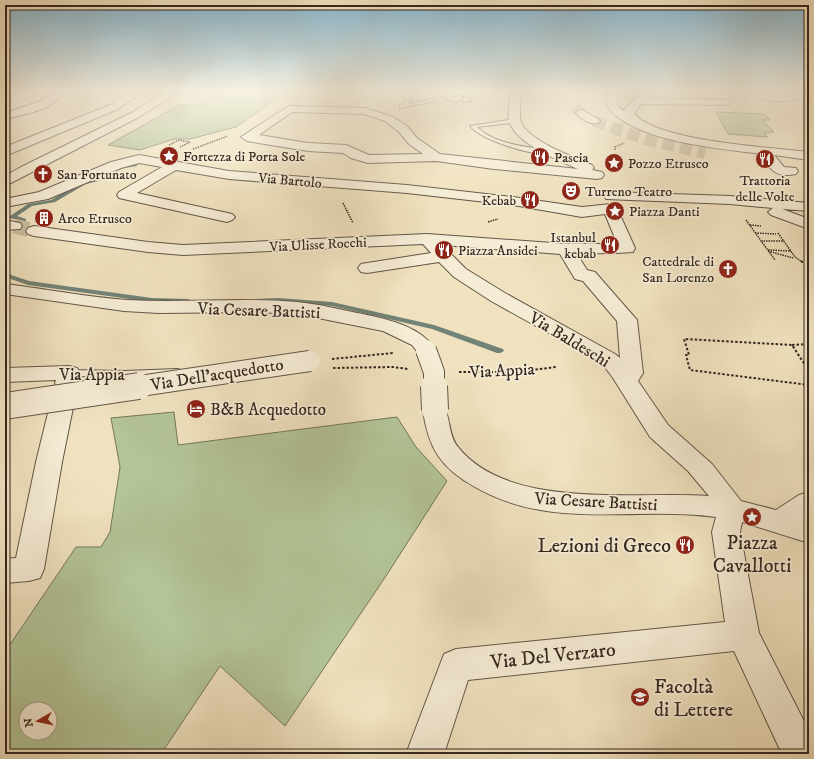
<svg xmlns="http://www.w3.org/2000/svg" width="814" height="759" font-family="'IM FELL DW Pica',serif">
  <rect width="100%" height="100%" fill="#f0e2bf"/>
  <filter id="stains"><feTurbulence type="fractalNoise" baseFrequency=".005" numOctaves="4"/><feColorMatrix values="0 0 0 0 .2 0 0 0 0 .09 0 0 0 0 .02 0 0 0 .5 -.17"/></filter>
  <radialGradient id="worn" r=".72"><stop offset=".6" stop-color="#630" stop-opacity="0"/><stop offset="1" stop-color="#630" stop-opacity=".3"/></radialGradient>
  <path fill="#b3c497" stroke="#74765c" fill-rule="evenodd" d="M218 90H281L278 98 236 127 190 139H174L140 150 108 145 179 105H197Z
    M716 112 764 114 770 120H762L774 132 764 133 768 137 728 134Z
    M174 412 178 445 397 417 416 447 447 481 388 573 285 726 220 666 161 754H5V652L76 547H101L110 532 120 467 111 418ZM26 709H50V733H26Z"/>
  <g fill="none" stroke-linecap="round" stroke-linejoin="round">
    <path fill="#718276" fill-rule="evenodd" d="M135 164H137V166L120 169 99 181 86 184 55 202 32 206 17 216 26 219V221L5 233V229L19 220 10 218V216L28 204 51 200 82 182 95 179 117 167Z
      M5 273 29 281 152 298 188 299 191 301 188 303 152 302 28 285 5 277Z
      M278 298 332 302 434 325 503 349 504 351 500 353H497L432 329 332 306 278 302 255 303 252 301 255 299Z"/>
    <path stroke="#cabd9f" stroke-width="12" stroke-dasharray="12 6" stroke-linecap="butt" d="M574 107 582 113
      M594 121 649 140 705 153"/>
    <path stroke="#cabd9f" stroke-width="15" stroke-dasharray="15 8" stroke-linecap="butt" d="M14 226 34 231"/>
    <g stroke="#635648" stroke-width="2">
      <path id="lane" d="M396 90H402L412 99 408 104 433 99 436 101 400 108V106L407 100Z
        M468 92 473 93 468 99 472 101 462 102 465 96 462 95Z
        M460 96 463 98 457 102 445 99Z
        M515 119 517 120V122L477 127C496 146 530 146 554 152V154C536 157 482 141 470 126Z
        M177 369 181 370 182 372 181 374 125 377 69 376 64 373 69 370 125 371Z"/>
    </g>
    <g stroke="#635648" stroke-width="2">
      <path id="street" d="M133 90H146L118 109 5 156V147L110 105Z
        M169 90H182L139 117 5 186V176L21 167 131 113Z
        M510 90H520C522 100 518 112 521 122 528 141 574 157 592 165L594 168 592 170 602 172 604 175 602 178 597 179 494 169 436 161 368 163 351 158 343 153 308 151 247 141 241 137 289 106 365 108 393 117 407 126 417 138 440 154 578 169C558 160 516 144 509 121 507 111 511 100 510 90ZM292 112 364 114 385 121 399 132 409 144 423 154 369 155 346 145 308 143 259 135Z
        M607 90H617V105L623 111 644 90H655L648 98 729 100 730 102 729 104 725 105 641 104 634 114C660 142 769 147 809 152V160L774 155 784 167 796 168 798 171 796 174C777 178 771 171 762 157L764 154C722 149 632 142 607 106Z
        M747 90C756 90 761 93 769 94 783 95 796 93 809 92V98C791 100 761 107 747 90Z
        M582 110 598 119 600 121 598 123C590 125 581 119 576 113L578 111Z
        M139 155 229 171 407 185 513 197 582 207 611 204 616 206 635 248 633 252 617 253 610 250 608 253 577 254 587 270 595 272 637 320 643 373 638 381 668 425 712 464 741 501 776 510 799 495 809 492V516L804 519 809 521V543L742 522 740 532 759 633 809 731V754H782L734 651 468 680 444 754H406L444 654 456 649 725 622 712 532 716 517C634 506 551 531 475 487 441 468 428 448 423 410L427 405 435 402 443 405C451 418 448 435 458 447 509 511 636 491 709 496L688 471 650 437 613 378 601 362 491 301 454 277 439 262 367 273 361 272 358 268 361 264 367 263 431 253 423 244 183 255 148 252 34 236 28 234 26 231 28 228 34 226 148 242 183 245 427 234 566 244H602L609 247 611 244 617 243 605 214 582 217 513 205 407 193 229 179 176 170 137 193 232 214 235 217 232 220 227 222 119 198 117 195 119 192 162 167 139 163 121 168 48 199 5 207V199L39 192 111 162ZM442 245 560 254 575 279 583 281 617 321 620 358 615 354 505 293 466 269Z
        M611 192 730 196 809 203V211L782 209 809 219V229L771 215 768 212 773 208 730 204 606 199 604 196 606 193Z
        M5 220 20 223 22 226 20 229 5 230Z
        M5 284C46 289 87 297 128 300 184 303 241 297 297 302 319 304 341 310 363 314 390 320 420 326 436 350L433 354 426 356 419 354 412 345 383 331 298 314 255 312 159 313 124 311 5 294Z
        M69 366 77 368 80 373 62 462 44 569 40 578 29 581 5 583V559L16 558 36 462 56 380 5 382V368Z"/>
    </g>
    <g stroke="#342721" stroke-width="2">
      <path id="secondary" d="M56 90H66C54 110 26 114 5 119V113L41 101Z"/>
    </g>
    <path stroke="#342721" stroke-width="1.5" stroke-dasharray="1.5 1" stroke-linecap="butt" d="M544 92H552
      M169 145 179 140 190 142 180 147
      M193 149 228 136
      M615 150V147L624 143
      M343 203 353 223
      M746 220 775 260
      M114 222 120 217
      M488 222 498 219
      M750 225 761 226
      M755 233 776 234
      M778 233 795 257 802 262
      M761 241H784
      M768 250 791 251
      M768 251 793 258"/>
    <path stroke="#342721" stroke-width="2" stroke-dasharray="2.5 2" stroke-linecap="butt" d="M801 261 809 266
      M792 345 809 344
      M332 359 393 353
      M333 368 393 367 408 369
      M809 371 792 345 684 339 689 355H686L690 370 809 385
      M459 372H516L556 367"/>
    <use href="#lane" fill="#f5ecd5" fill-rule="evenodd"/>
    <use href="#street" fill="#f5ecd5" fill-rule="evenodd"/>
    <use href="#secondary" fill="#f5ecd5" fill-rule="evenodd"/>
    <g stroke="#635648" stroke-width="22" stroke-linecap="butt">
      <path id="street-bridge-far1" d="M426 350 434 372V387
        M133 387 310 361"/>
    </g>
    <g stroke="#635648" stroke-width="28" stroke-linecap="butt">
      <path id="street-bridge" d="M434 386 435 410
        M5 406 139 386"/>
    </g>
    <use href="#street-bridge-far1" stroke="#f5ecd5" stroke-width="20"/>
    <use href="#street-bridge" stroke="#f5ecd5" stroke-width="26"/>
  </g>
  <linearGradient id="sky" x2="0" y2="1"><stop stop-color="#89b8d1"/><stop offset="0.46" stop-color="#f8f2e2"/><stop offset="1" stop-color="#f8f2e2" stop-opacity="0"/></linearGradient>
  <rect width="814" height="197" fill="url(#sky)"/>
  <defs>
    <g id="sight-disc" transform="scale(1)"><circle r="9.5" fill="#8f2418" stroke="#f5ecd5"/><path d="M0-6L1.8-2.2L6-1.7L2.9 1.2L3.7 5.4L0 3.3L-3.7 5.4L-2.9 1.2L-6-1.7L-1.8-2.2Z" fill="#fff"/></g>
    <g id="restaurant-disc" transform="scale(1)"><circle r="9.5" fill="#8f2418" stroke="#f5ecd5"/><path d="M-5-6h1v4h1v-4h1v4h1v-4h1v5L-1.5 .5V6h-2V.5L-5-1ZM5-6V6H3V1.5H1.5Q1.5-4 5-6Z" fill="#fff"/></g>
    <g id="church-disc" transform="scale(1)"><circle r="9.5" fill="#8f2418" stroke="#f5ecd5"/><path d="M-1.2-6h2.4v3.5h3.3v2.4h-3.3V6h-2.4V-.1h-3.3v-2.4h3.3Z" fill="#fff"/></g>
    <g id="theatre-disc" transform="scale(1)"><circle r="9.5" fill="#8f2418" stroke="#f5ecd5"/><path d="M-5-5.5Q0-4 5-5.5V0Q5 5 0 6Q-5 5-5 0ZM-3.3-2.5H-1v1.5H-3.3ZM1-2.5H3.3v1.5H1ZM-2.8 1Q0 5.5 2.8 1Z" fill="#fff"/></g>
    <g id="building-disc" transform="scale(1)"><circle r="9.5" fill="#8f2418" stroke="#f5ecd5"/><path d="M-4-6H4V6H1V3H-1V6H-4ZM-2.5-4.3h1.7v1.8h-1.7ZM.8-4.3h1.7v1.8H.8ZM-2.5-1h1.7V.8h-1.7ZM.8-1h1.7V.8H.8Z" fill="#fff"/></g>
    <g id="hotel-disc" transform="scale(1)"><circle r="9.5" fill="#8f2418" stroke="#f5ecd5"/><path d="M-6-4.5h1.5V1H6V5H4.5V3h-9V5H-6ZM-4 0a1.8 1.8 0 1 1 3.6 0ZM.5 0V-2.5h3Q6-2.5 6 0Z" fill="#fff"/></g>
    <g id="university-disc" transform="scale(1)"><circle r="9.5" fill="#8f2418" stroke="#f5ecd5"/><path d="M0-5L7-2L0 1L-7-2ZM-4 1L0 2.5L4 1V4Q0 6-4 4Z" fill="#fff"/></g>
  </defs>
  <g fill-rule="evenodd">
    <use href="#sight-disc" x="169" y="156"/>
    <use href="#restaurant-disc" x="540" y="157"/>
    <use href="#restaurant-disc" x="765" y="159"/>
    <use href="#sight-disc" x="614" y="163"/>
    <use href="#church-disc" x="43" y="174"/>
    <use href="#theatre-disc" x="571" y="191"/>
    <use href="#restaurant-disc" x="530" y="200"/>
    <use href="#sight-disc" x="615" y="211"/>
    <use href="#building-disc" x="44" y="218"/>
    <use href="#restaurant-disc" x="610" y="245"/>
    <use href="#restaurant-disc" x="444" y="250"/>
    <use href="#church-disc" x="728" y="269"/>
    <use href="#hotel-disc" x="196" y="409"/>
    <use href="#sight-disc" x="752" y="517"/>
    <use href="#restaurant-disc" x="685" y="545"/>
    <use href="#university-disc" x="640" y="697"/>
  </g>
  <g text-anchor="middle" stroke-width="3.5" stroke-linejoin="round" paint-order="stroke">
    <g font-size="14" fill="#342721" stroke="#f5ecd5" text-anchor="start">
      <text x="183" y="161">Fortezza di Porta Sole</text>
      <text x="554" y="162">Pascia</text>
      <text x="628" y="168">Pozzo Etrusco</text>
      <text x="57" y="179">San Fortunato</text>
      <text x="765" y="185" text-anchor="middle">Trattoria<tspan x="765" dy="16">delle Volte</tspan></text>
      <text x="585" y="196">Turreno Teatro</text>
      <text x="516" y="205" text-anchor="end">Kebab</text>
      <text x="629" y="216">Piazza Danti</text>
      <text x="58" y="223">Arco Etrusco</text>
      <text x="596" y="242" text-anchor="end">Istanbul<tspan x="596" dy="16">kebab</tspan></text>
      <text x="458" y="255">Piazza Ansidei</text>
      <text x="714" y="266" text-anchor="end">Cattedrale di<tspan x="714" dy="16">San Lorenzo</tspan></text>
    </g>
    <g font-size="14" fill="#342721" stroke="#f5ecd5">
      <text transform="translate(290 180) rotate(5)" y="5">Via Bartolo</text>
      <text transform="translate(318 244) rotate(-3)" y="5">Via Ulisse Rocchi</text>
    </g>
    <g font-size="17" fill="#342721" stroke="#f5ecd5">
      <text transform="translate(259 310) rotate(2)" y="6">Via Cesare Battisti</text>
      <text transform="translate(570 339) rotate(31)" y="6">Via Baldeschi</text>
      <text transform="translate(502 370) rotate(-3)" y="6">Via Appia</text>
      <text x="92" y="380">Via Appia</text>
      <text transform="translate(217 374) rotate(-9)" y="6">Via Dell'acquedotto</text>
      <text transform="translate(596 501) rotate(3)" y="6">Via Cesare Battisti</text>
    </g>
    <g font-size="17" fill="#342721" stroke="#f5ecd5" text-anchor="start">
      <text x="210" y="415">B&amp;B Acquedotto</text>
    </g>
    <g font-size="20" fill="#342721" stroke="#f5ecd5">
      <text x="752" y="549">Piazza<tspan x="752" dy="23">Cavallotti</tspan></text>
      <text x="671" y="552" text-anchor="end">Lezioni di Greco</text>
      <text x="654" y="693" text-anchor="start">Facoltà<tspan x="654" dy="23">di Lettere</tspan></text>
    </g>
    <g font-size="20" fill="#342721" stroke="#f5ecd5">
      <text transform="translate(553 655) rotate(-6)" y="7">Via Del Verzaro</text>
    </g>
  </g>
  <rect width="814" height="759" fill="none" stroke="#f0e2bf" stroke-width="20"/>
  <rect x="6" y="6" width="802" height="747" fill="none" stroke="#342721" stroke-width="2"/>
  <rect x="10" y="10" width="794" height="739" fill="none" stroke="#342721"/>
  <g transform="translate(38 721) rotate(261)"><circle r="19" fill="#f5ecd5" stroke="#a89d8d"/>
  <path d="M0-3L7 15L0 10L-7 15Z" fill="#8f2418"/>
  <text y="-6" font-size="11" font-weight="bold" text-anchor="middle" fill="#342721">N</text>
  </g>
  <rect width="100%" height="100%" filter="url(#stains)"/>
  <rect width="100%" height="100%" fill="url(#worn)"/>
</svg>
